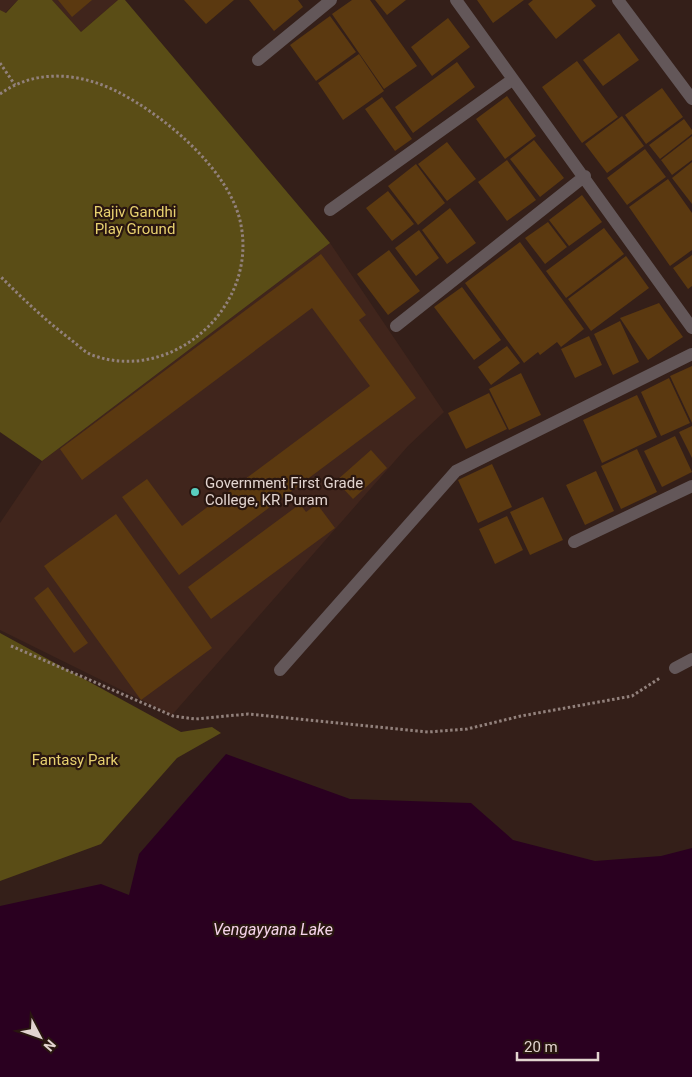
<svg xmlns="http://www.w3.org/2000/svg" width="692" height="1077" font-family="Roboto,sans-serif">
  <rect width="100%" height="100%" fill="#341f19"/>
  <path fill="#40251c" d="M0 0H18L5 13 0 10Z
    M52 0H118L81 32Z
    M330 243 444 412 408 446 172 715 0 630V523L42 461Z"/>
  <path fill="#5a4d16" d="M18 0H52L81 32 118 0H125L330 243 42 461 0 432V10L6 13Z
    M0 633 181 732 212 727 221 733 177 758 101 844 0 881Z"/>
  <path fill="#2a0020" d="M226 754 350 799 471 803 513 840 595 861 661 856 692 848V1077H0V906L101 884 129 895 139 854Z"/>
  <path fill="#5b3910" d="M58 0H92L72 17Z
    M184 0H234L206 24Z
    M249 0H298L303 7 274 31Z
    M352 0H370L417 66 384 89 332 14Z
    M375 0H406L387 15Z
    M477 0H524L493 23Z
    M533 0H591L596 6 556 39 528 4Z
    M330 16 356 52 316 81 290 45Z
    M448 18 470 47 432 76 411 47Z
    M619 33 639 60 603 86 583 60Z
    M359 54 384 91 343 120 318 83Z
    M577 61 618 117 582 143 542 87Z
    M457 62 475 87 413 133 395 107Z
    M662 88 683 117 646 144 625 115Z
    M507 96 536 136 505 159 476 119Z
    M382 97 412 139 395 151 365 109Z
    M622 116 644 146 607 173 585 144Z
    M684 119 692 130V134L660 159 649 145Z
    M692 136V160L672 175 661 160Z
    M534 140 564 178 540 197 510 159Z
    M447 142 476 179 447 201 418 164Z
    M645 149 666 177 627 205 607 178Z
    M507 160 536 200 507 221 478 182Z
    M692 162V204L672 178Z
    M416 164 445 203 418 225 388 186Z
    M668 179 692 213V250L670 266 629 207Z
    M388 191 414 224 392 241 366 208Z
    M582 195 602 222 569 246 549 220Z
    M450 208 476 243 447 264 422 230Z
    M548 222 567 247 545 264 525 238Z
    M604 228 624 254 566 298 546 271Z
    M419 230 439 258 416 276 395 248Z
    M520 242 584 329 561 347 557 342 540 355 538 352 524 363 465 283Z
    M389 250 420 291 388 315 357 274Z
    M321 254 366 315 359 320 416 398 179 575 122 497 147 479 182 526 370 386 312 308 82 480 60 449Z
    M692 255V286L688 289 673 268Z
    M626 256 649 288 591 331 568 299Z
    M462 287 501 340 474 360 434 307Z
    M659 303 683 337 648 360 620 318Z
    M620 321 639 362 613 375 594 334Z
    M589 336 602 365 575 378 561 349Z
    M507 346 520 363 491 385 478 367Z
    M692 366V423L670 376Z
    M521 373 541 415 509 430 489 389Z
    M669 378 690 423 661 436 641 392Z
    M489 393 507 429 466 449 448 413Z
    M637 395 657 437 602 463 583 420Z
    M692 426V458L679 432Z
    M675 436 692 472 662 487 644 451Z
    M637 449 657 492 621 509 601 466Z
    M371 450 387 468 353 499 336 481Z
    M492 464 512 507 478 523 458 480Z
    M596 471 614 511 585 525 566 485Z
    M543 497 563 540 530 555 510 512Z
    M300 504 306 512 317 504 335 528 211 619 188 587Z
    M116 514 212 648 141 700 44 566Z
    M507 516 523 550 495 564 479 529Z
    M48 587 88 643 74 653 34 598Z"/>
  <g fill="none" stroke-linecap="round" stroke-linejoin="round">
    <path stroke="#92817c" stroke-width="3" stroke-dasharray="2.5 2.5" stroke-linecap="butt" d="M0 63 15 85
      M0 94C36 68 81 73 118 92 165 116 231 171 241 225 257 308 172 384 92 355 84 352 77 344 70 339 45 320 22 298 0 276
      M11 646 173 716 195 719 248 714 428 732 467 729 521 716 632 696 660 678"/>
    <path stroke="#635759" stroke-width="12" d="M456 0 692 328
      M618 0 692 99
      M258 60 331 0
      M330 210 512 80
      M396 326 585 176
      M574 542 692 486
      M675 668 692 659
      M280 670 456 471 692 354"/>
  </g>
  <circle fill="#59cebf" stroke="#291610" stroke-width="2" cx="195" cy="492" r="5"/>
  <g text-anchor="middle" stroke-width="4.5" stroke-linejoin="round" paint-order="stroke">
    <g font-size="15" fill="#e7d06f" stroke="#291610">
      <text x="135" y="217">Rajiv Gandhi<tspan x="135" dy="17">Play Ground</tspan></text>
      <text x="75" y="765">Fantasy Park</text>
    </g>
    <g font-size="15" fill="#e2d4cf" stroke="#291610" text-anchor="start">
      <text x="205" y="488">Government First Grade<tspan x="205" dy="17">College, KR Puram</tspan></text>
    </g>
    <g font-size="16" font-style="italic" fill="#f5d3e9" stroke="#291610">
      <text x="273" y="935">Vengayyana Lake</text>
    </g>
  </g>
  <g transform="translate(40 1037) rotate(131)" stroke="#291610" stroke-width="4" paint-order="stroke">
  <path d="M0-4L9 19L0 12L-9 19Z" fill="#e2d4cf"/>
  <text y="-8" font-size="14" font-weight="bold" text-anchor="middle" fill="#e2d4cf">N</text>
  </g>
  <path d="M517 1052v8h81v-8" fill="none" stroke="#e2d4cf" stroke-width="2.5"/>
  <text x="524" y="1052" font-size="15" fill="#e2d4cf" stroke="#291610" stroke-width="4" paint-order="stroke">20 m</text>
</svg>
